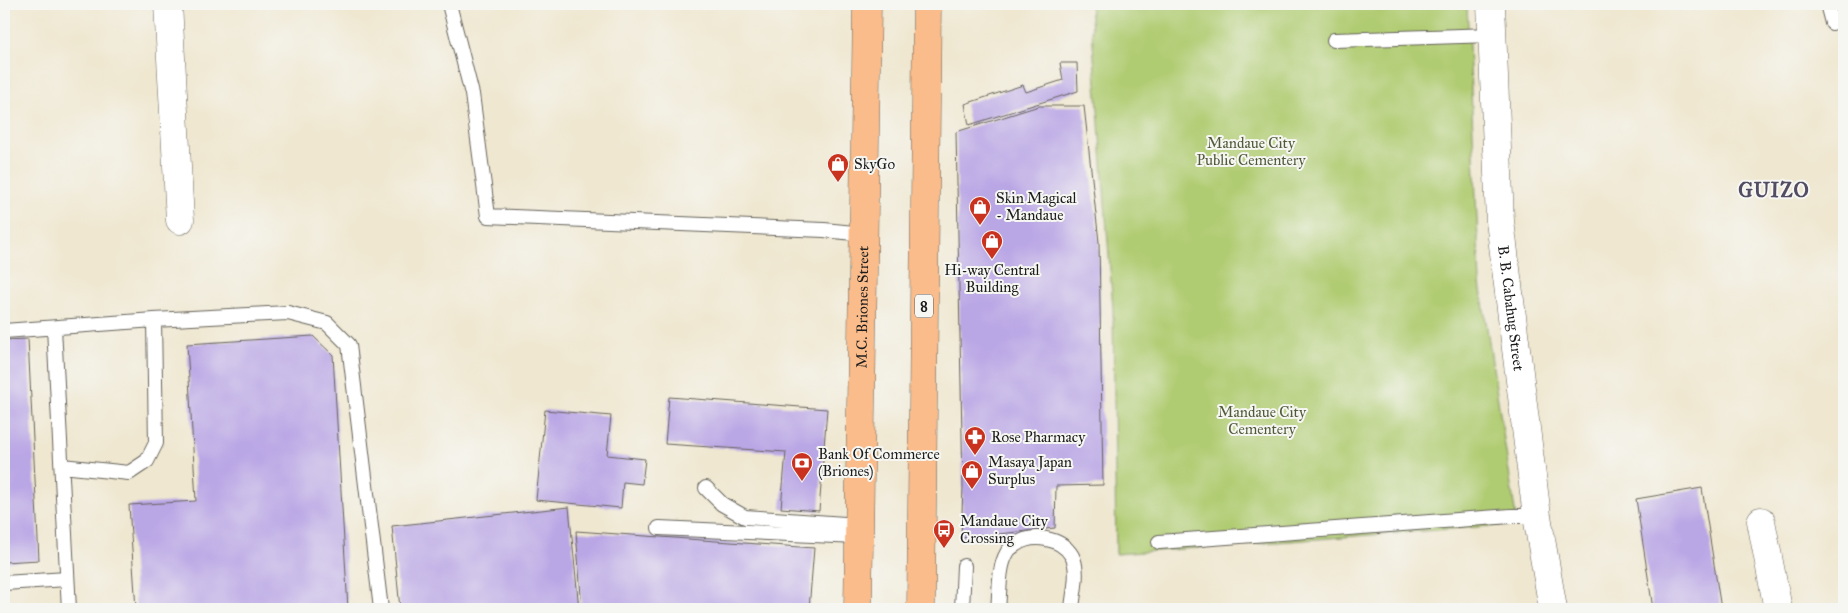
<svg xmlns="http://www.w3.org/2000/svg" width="1848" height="613" font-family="'IM FELL Great Primer',serif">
  <rect width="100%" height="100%" fill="#f6f6f2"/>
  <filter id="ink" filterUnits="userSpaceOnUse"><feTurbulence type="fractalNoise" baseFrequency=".02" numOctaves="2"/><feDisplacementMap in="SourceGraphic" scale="10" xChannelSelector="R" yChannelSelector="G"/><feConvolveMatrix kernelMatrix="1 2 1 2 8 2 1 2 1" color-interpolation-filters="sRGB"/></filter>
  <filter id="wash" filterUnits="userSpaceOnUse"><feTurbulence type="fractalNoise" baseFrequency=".0096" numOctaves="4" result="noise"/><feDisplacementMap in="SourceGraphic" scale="20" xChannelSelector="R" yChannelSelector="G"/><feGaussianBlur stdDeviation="1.12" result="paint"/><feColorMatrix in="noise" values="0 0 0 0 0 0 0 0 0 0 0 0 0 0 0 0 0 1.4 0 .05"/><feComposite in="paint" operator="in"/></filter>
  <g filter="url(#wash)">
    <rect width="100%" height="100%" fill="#efe7d0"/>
    <path fill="#b0cc72" stroke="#667447" d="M1090 4H1467L1480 283 1517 524 1116 554 1113 309Z"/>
    <g id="blocks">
      <path fill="#b9a6e5" d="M1060 63H1077L1078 91 969 125 965 104 1023 85 1026 92 1063 80Z
        M1039 106H1084L1099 242 1103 485 1056 486 1055 528 961 538 963 488 956 132Z
        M313 336 333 355 348 609H136L129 505 196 501 187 344Z
        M28 339 39 560 4 562V340Z
        M669 397 827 409 819 511 781 508 786 452 665 444Z
        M545 410 611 416 607 455 645 459 642 484 623 482 621 508 536 500Z
        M1702 488 1721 609H1653L1636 499Z
        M569 507 579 609H400L392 526Z
        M576 531 814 548 809 609H582Z"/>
    </g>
  </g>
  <g filter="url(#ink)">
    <use href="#blocks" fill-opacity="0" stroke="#66635b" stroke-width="1"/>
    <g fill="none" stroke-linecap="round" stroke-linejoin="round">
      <g stroke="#66635b" stroke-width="16">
        <path id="service" d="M449 4 472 94 488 216 824 230 864 234
          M1827 4 1832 23
          M1334 40 1493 35
          M54 328 69 609
          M4 331 154 320 288 313 327 323 349 345 381 609
          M62 466 129 473 147 461 156 443 154 320
          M706 488 722 504 745 517 859 525
          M659 528 858 537
          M1159 542 1511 516H1537
          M4 583 67 579
          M962 609 964 566
          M998 609C1000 592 998 568 1007 553 1008 550 1012 547 1015 545 1032 533 1061 537 1072 556 1080 571 1073 594 1072 609"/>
      </g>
      <g stroke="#66635b" stroke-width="29">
        <path id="minor" d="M168 4 180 220
          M1761 521 1778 609"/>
      </g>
      <g stroke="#66635b" stroke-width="29">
        <g id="tertiary">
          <path id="s1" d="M1491 4 1500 221 1537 516 1553 609"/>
        </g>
      </g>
      <g stroke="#66635b" stroke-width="29">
        <g id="primary">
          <path id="s2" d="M858 609 867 4"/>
          <path d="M921 609 927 4"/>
        </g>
      </g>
      <use href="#service" stroke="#fff" stroke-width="14"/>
      <use href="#minor" stroke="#fff" stroke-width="28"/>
      <use href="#tertiary" stroke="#fff" stroke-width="28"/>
      <use href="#primary" stroke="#fabc8b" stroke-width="28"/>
    </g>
  </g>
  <defs>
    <g id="shop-pin" transform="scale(1.125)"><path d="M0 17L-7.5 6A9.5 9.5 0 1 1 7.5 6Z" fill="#c8321e" stroke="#f6f6f2"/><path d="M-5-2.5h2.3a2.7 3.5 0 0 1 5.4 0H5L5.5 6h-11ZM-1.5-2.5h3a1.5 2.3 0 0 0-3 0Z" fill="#fff"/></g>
    <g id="pharmacy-pin" transform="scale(1.125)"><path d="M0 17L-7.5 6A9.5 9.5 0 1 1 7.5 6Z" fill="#c8321e" stroke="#f6f6f2"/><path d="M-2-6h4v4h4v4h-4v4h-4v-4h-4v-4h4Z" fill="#fff"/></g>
    <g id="bank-pin" transform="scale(1.125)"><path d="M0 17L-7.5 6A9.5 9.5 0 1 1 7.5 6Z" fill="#c8321e" stroke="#f6f6f2"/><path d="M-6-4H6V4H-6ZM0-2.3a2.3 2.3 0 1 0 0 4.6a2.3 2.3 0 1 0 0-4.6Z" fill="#fff"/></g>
    <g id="bus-pin" transform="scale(1.125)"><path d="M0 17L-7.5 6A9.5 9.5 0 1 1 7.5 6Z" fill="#c8321e" stroke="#f6f6f2"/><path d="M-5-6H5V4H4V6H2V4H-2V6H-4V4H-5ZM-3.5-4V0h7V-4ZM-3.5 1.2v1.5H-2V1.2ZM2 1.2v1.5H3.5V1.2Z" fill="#fff"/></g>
  </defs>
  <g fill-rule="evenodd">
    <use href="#shop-pin" x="838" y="164"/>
    <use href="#shop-pin" x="980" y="207"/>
    <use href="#shop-pin" x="992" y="241"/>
    <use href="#pharmacy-pin" x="975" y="437"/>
    <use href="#bank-pin" x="802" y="463"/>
    <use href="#shop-pin" x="972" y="471"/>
    <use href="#bus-pin" x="944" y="530"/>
  </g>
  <g text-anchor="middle" stroke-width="4" stroke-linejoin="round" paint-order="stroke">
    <rect fill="#f6f6f2" stroke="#5d5d5c" stroke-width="1" x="915" y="294.5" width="18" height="23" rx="4"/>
    <g font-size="14" font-weight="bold" fill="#1c1c1c">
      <text x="924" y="311">8</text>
    </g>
    <g font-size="15" fill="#505a3a" stroke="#f6f6f2">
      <text x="1251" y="148">Mandaue City<tspan x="1251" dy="17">Public Cementery</tspan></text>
      <text x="1262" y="417">Mandaue City<tspan x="1262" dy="17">Cementery</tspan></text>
    </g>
    <g font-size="15" fill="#1c1c1c" stroke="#f6f6f2" text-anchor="start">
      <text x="854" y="169">SkyGo</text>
      <text x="996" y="203">Skin Magical<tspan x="996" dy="17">- Mandaue</tspan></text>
      <text x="992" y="275" text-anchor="middle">Hi-way Central<tspan x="992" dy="17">Building</tspan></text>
      <text x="991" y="442">Rose Pharmacy</text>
      <text x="818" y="459">Bank Of Commerce<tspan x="818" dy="17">(Briones)</tspan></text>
      <text x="988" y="467">Masaya Japan<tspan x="988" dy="17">Surplus</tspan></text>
      <text x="960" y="526">Mandaue City<tspan x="960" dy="17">Crossing</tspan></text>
    </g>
    <g font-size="15" fill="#1c1c1c" stroke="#f6f6f2">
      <text dy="5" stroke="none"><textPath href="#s2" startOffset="302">M.C. Briones Street</textPath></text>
      <text dy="5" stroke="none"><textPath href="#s1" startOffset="305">B. B. Cabahug Street</textPath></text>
    </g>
    <g font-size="20" font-weight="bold" letter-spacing="1" fill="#534c62" stroke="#f6f6f2">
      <text x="1774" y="197">GUIZO</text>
    </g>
  </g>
  <rect width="1848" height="613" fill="none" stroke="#f6f6f2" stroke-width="20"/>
</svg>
